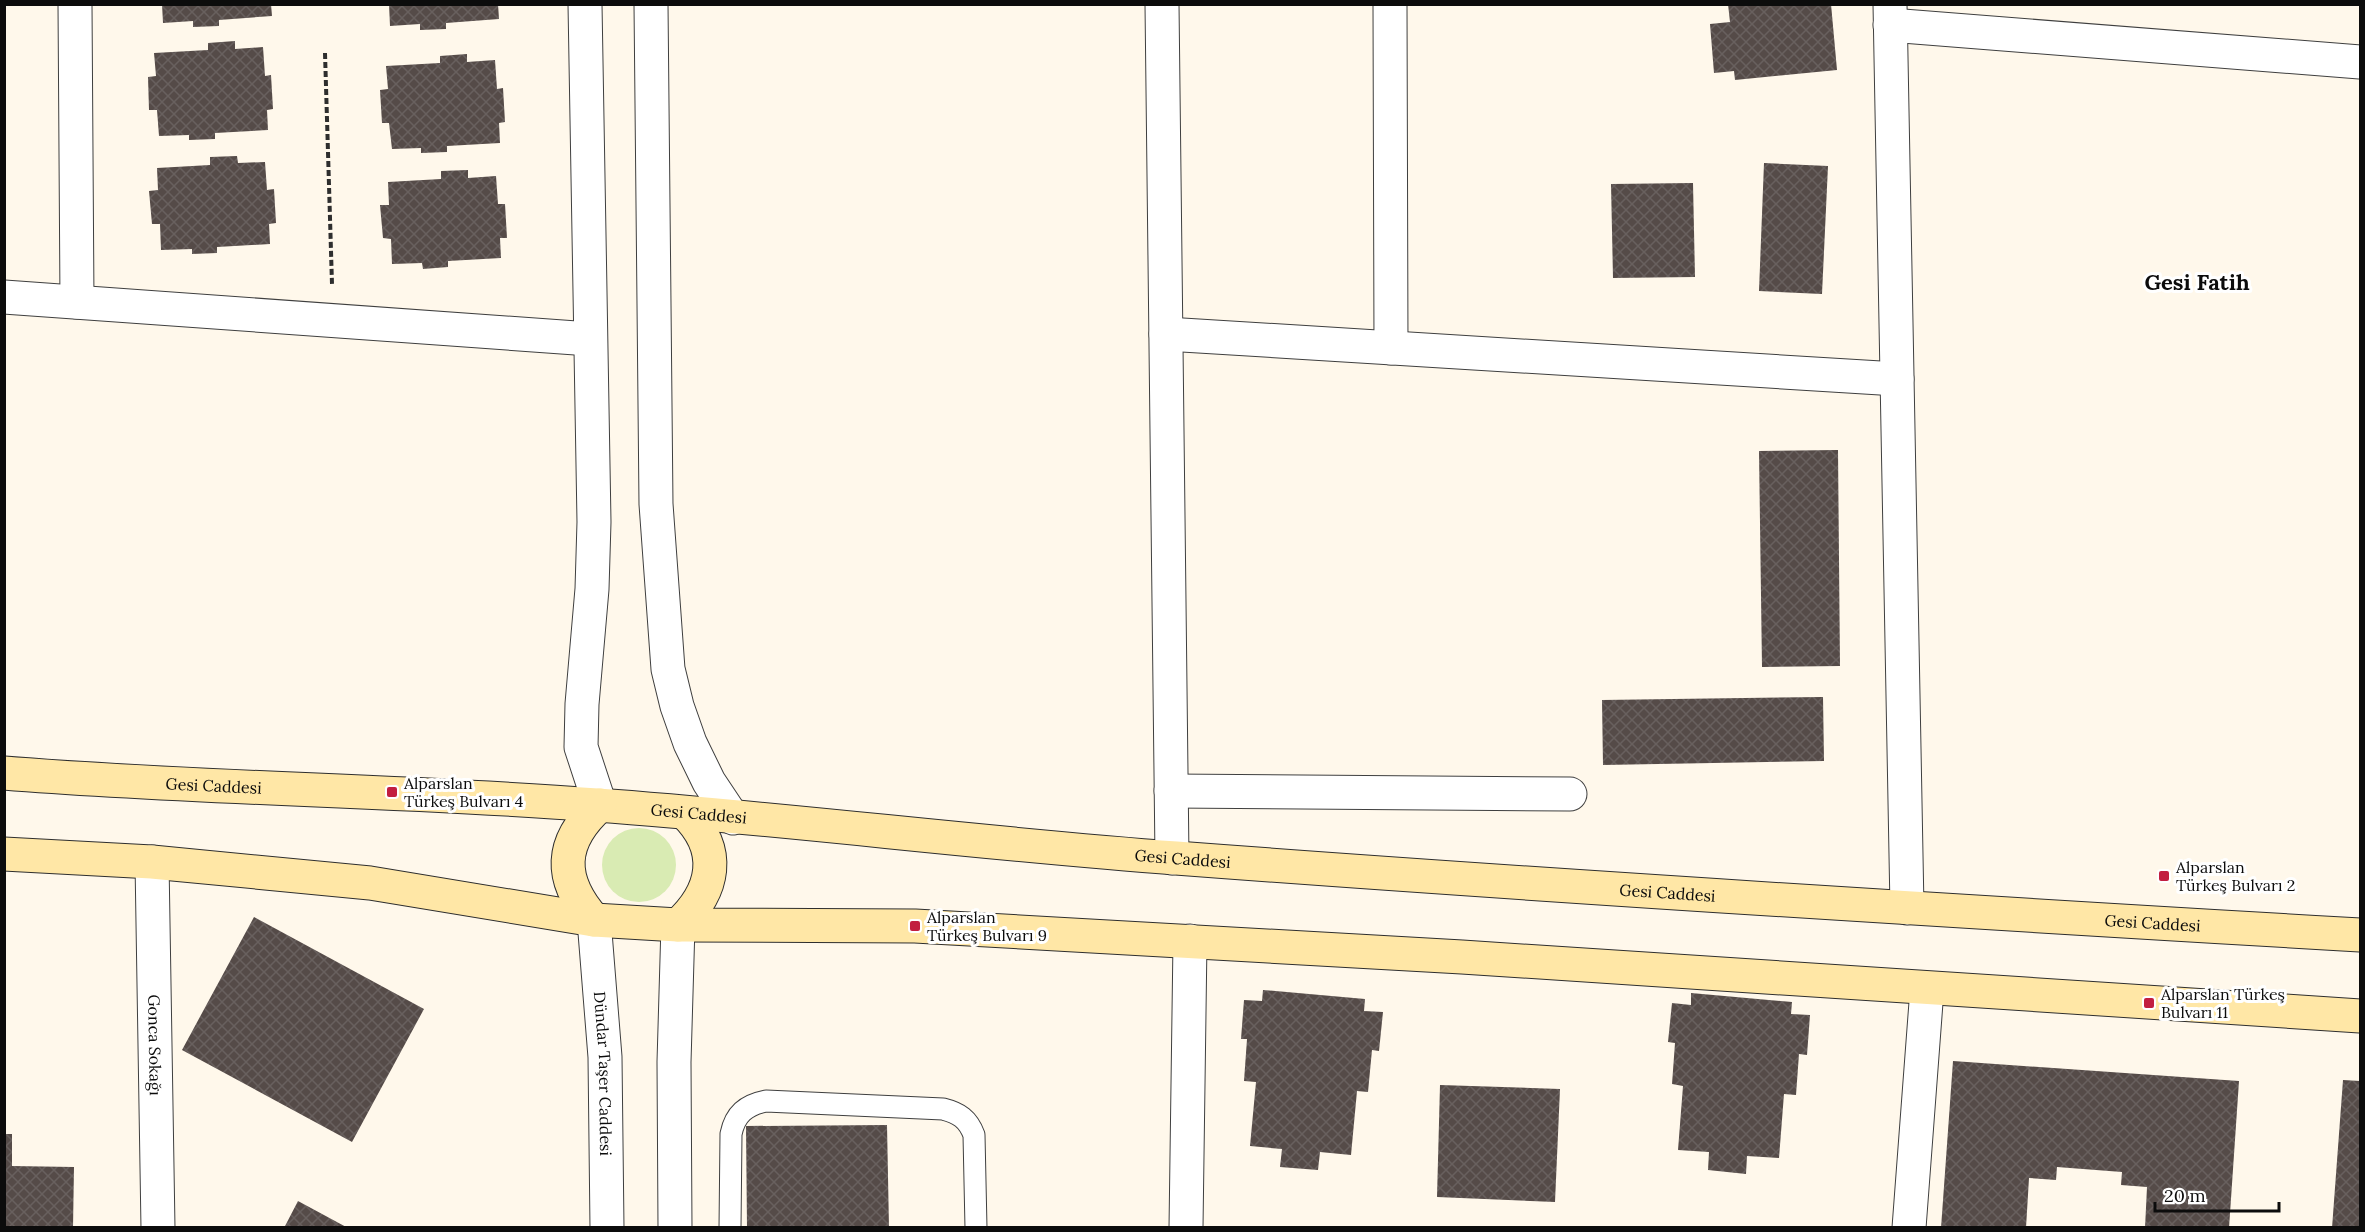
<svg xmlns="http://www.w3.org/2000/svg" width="2365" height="1232" font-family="Lora,serif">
  <defs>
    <pattern id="building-cross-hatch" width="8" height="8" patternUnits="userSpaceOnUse" patternTransform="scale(1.5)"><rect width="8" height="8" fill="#554b48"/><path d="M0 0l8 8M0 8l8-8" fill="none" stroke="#68605e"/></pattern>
  </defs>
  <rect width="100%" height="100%" fill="#fff8eb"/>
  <path fill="#d9ebb3" d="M602 865a37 37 0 1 1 74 0a37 37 0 1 1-74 0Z"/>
  <path fill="url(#building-cross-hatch)" d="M162 4H271L272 16 219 20V26L193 27V21L163 23Z
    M389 4H498L499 19 446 23V29L420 30V24L390 26Z
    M1728 4H1831L1837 70 1735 80 1734 71 1714 73 1710 24 1730 22Z
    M235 41V49L263 47 265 76 271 75 273 109 267 110 268 130 215 133V139L189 140V135L159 136 157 110H149L148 77 156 76 154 53 208 50V43Z
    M467 54V62L495 60 497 89 503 88 505 122 499 123 500 143 447 146V152L421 153V148L392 149 389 123H382L380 90 388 89 386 66 440 63V56Z
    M237 156 238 163 265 162 267 190 274 189 276 223 269 224 270 244 217 247V253L192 254V249L161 250 160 224H152L149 191 158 190 157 168 210 165V157Z
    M1764 163 1828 166 1822 294 1759 291Z
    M468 170V178L496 176 498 204H505L507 238H500L501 258 448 261V267L423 269 422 263 392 264 391 239 383 238 380 205H389L388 182 441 179V171Z
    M1693 183 1695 277 1613 278 1611 184Z
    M1838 450 1840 666 1762 667 1759 451Z
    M1823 697 1824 761 1603 765 1602 700Z
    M254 917 424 1009 352 1142 182 1050Z
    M1263 990 1365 999 1364 1011 1383 1012 1379 1051 1372 1050 1368 1092 1357 1091 1351 1155 1320 1152 1318 1170 1280 1167 1282 1149 1250 1146 1256 1082 1244 1081 1247 1039H1241L1244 1000 1262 1001Z
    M1691 993 1792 1002 1791 1014 1810 1015 1807 1055 1799 1054 1796 1095 1784 1094 1779 1158 1747 1156 1746 1174 1708 1170 1709 1152 1678 1150 1683 1086 1672 1084 1675 1043 1668 1042 1672 1003 1691 1005Z
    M1953 1061 2239 1081 2229 1228H2145L2147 1187 2121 1185 2122 1172 2057 1167 2056 1180 2029 1178 2026 1228H1941Z
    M2343 1080 2360 1081V1228H2332Z
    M1440 1085 1560 1089 1555 1202 1437 1197Z
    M887 1125 889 1228H747L746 1126Z
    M4 1134H12V1166L74 1167 73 1228H4Z
    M298 1201 348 1228H284Z"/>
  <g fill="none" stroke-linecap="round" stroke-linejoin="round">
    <g stroke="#3f3f3f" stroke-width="23">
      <path id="service" d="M730 1228 731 1134C735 1114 746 1105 766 1101L943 1109C959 1113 968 1119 974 1135L976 1228"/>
    </g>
    <g stroke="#3f3f3f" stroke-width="35">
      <g id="minor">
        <path d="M75 4 77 302"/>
        <path d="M585 4 594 522 592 589 582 704 581 747 600 805"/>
        <path d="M651 4 656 504 668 669 677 706 690 743 709 782 733 818"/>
        <path d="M1162 4 1172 858"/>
        <path d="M1390 4 1391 348"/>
        <path d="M1890 4 1907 908"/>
        <path d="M1890 25 2360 62"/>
        <path d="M4 297 590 339"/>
        <path d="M1166 334 1897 379"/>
        <path d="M1171 791 1570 794"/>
        <path id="s1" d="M152 862 158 1228"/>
        <path d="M1186 1228 1190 941"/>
        <path d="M1909 1228 1927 989"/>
      </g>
    </g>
    <g stroke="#3f3f3f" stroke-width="35">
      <g id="tertiary">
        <path id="s2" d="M594 920 605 1057 607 1228"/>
        <path d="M675 1228 674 1062 678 925"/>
      </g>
    </g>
    <g stroke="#2e2e2e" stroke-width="35">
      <g id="secondary">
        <path id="s3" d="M4 773C202 789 400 790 597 805 790 819 983 844 1176 858 1571 888 1966 912 2360 935"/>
        <path d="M4 854 152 862 370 883 594 920 678 925 915 926 1462 957 2360 1016"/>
        <path d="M594 920C558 879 559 842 600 805"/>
        <path d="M678 925C715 891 723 850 685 813"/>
      </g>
    </g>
    <path stroke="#2e2e2e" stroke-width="4" stroke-dasharray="6 3" stroke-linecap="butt" d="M325 53 332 284"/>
    <use href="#service" stroke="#fff" stroke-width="21"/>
    <use href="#minor" stroke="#fff" stroke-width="33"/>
    <use href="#tertiary" stroke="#fff" stroke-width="33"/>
    <use href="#secondary" stroke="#ffe7a6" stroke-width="33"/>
  </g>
  <g fill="#c21e40" stroke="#fff" stroke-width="2">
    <rect x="386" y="786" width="12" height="12" rx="3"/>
    <rect x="2158" y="870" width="12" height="12" rx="3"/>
    <rect x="909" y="920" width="12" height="12" rx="3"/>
    <rect x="2143" y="997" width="12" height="12" rx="3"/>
  </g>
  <g text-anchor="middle" stroke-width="6" stroke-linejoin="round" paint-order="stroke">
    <g font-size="16" fill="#0c0c0c" stroke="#fff" text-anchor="start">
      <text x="404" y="789">Alparslan<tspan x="404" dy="18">Türkeş Bulvarı 4</tspan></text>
      <text x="2176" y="873">Alparslan<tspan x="2176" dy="18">Türkeş Bulvarı 2</tspan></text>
      <text x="927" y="923">Alparslan<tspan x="927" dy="18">Türkeş Bulvarı 9</tspan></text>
      <text x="2161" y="1000">Alparslan Türkeş<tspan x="2161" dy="18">Bulvarı 11</tspan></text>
    </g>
    <g font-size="16" fill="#0c0c0c" stroke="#fff">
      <text dy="6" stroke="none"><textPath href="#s3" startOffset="210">Gesi Caddesi</textPath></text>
      <text dy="6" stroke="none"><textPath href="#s3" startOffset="696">Gesi Caddesi</textPath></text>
      <text dy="6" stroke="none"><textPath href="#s3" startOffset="1182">Gesi Caddesi</textPath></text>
      <text dy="6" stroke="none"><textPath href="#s3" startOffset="1668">Gesi Caddesi</textPath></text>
      <text dy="6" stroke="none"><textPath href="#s3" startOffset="2154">Gesi Caddesi</textPath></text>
      <text dy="6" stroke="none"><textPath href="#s1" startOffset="183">Gonca Sokağı</textPath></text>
      <text dy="6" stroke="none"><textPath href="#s2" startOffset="154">Dündar Taşer Caddesi</textPath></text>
    </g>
    <g font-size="22" font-weight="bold" fill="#0c0c0c" stroke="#fff">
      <text x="2197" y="290">Gesi Fatih</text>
    </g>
  </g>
  <rect width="2365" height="1232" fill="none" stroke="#0c0c0c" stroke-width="12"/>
  <path d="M2155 1202v9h124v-9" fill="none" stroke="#0c0c0c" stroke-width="3"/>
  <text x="2164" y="1202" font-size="18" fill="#0c0c0c" stroke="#ffffff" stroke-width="4.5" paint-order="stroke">20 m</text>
</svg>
